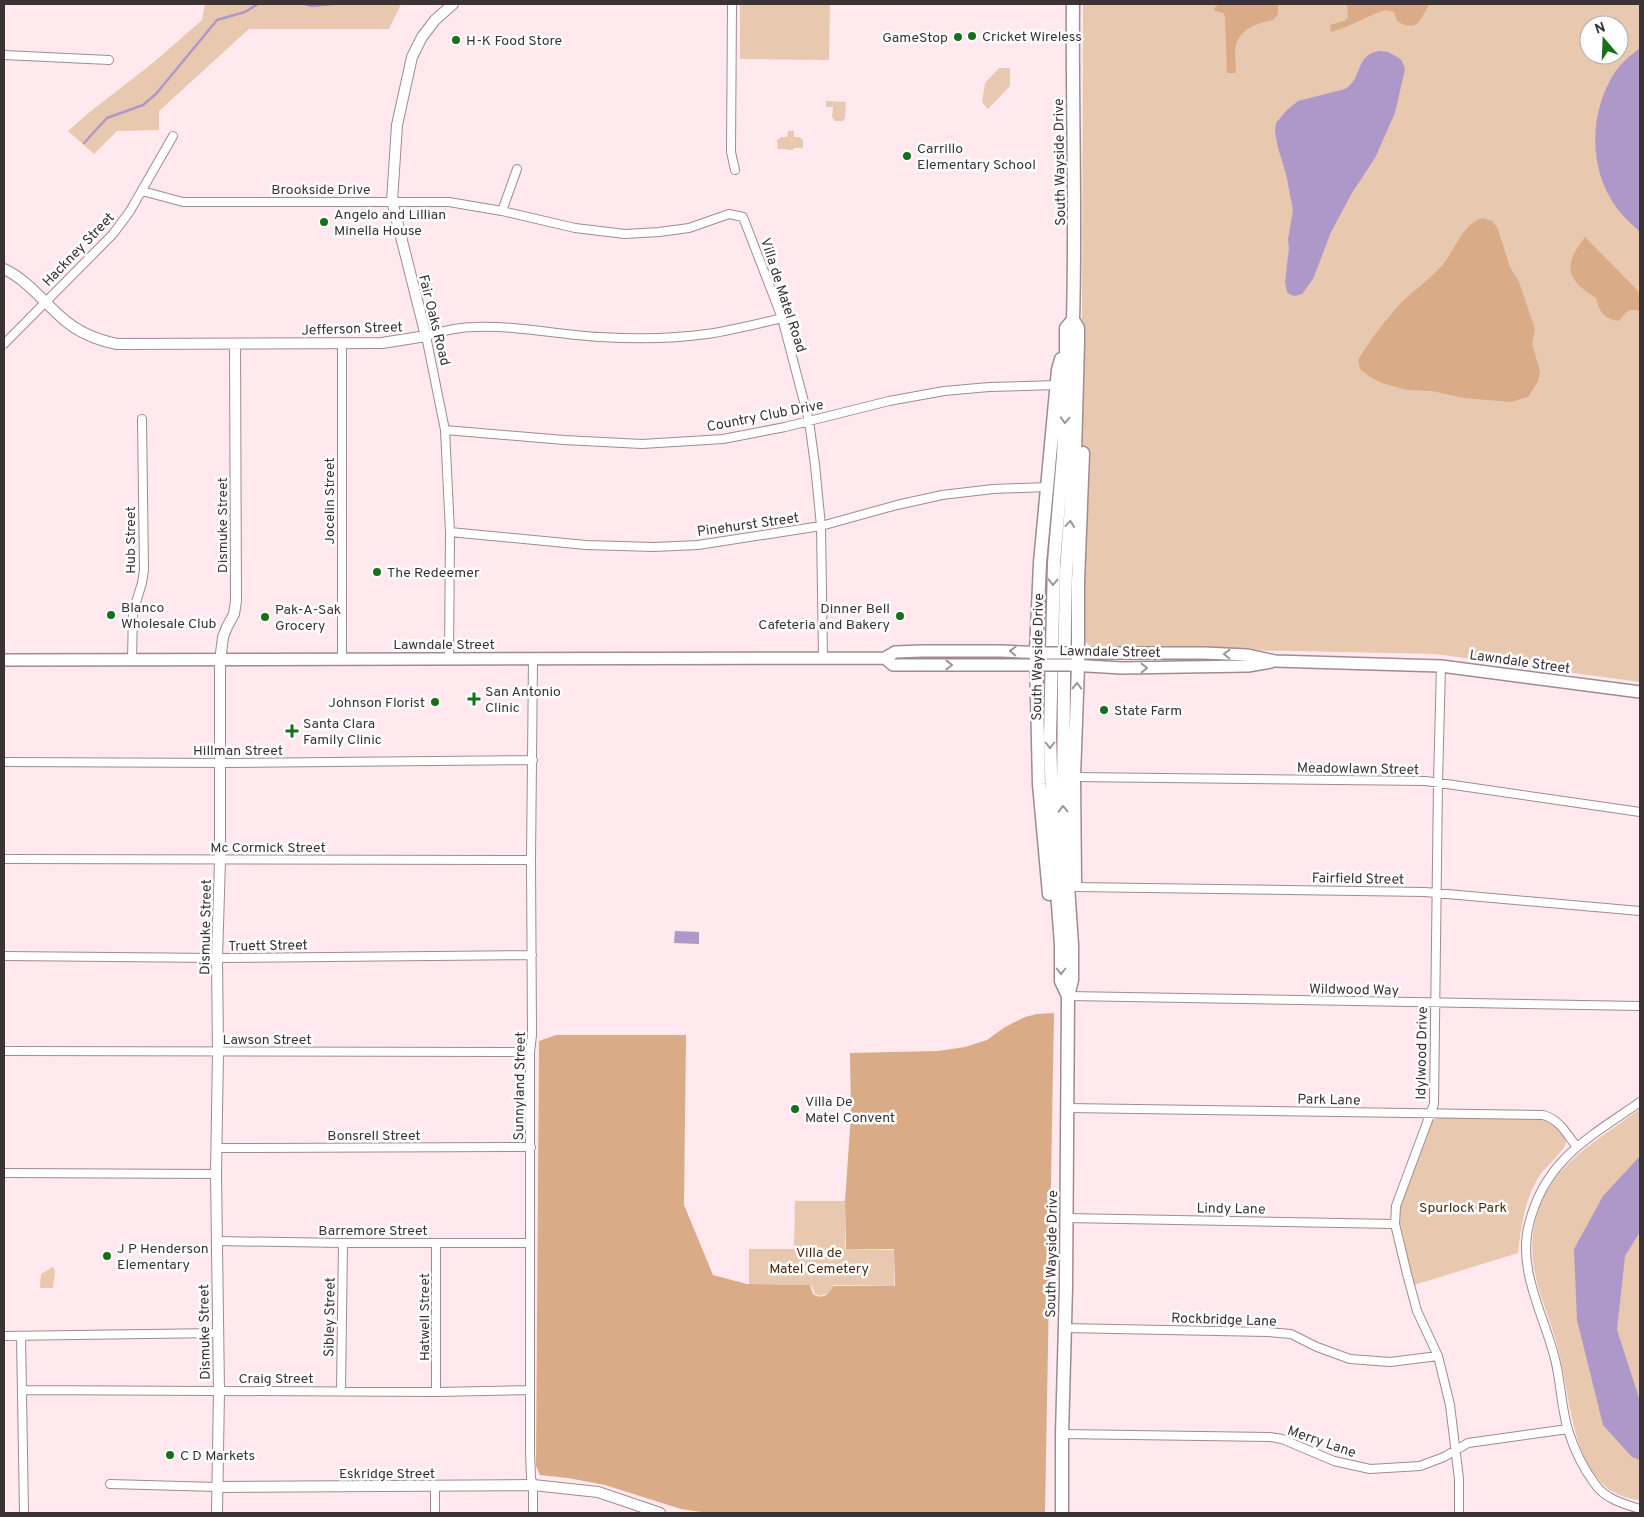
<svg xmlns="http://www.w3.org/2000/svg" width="1644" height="1517" font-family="Overpass,sans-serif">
  <rect width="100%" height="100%" fill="#ffe9ee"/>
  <path fill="#e9c8b0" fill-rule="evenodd" d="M205 4H401L389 29H249L159 111V130L117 131 94 154 68 131 86 115 154 62 202 20Z
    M740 4H830L829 60 740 59Z
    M1083 4H1640V682L1435 654 1094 647C1086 644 1083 641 1081 633ZM1589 25H1619V55H1589Z
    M999 68H1010V86L988 109 982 102 985 83Z
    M826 101 846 102 845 118 843 121H835L832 117 833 107H826Z
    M788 131H794V137H799L803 140V148H794L793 150H787V149H778L777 140 781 137H787Z
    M1640 1109V1500C1572 1494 1572 1403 1559 1352 1546 1301 1520 1264 1539 1209 1556 1160 1602 1138 1640 1109Z
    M1438 1118H1538C1550 1121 1565 1128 1566 1142 1567 1148 1545 1168 1540 1175 1525 1198 1521 1226 1518 1253L1414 1285 1398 1214 1401 1199 1427 1132 1433 1120Z
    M795 1201H845V1249L894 1250V1286L833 1285 829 1293 820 1296 815 1294 811 1285 749 1284V1249H794Z
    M53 1267 55 1271 53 1288H40L41 1274Z"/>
  <path fill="#daab87" d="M1220 4H1278V14L1273 20C1258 23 1241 28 1236 45 1234 53 1236 65 1236 73H1227L1225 16 1223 13 1215 11 1214 8Z
    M1347 4H1429C1420 21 1417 33 1397 21L1394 12 1385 10C1366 16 1350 27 1331 32L1330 25 1344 21 1348 18Z
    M1483 218 1492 221 1497 227 1510 267 1519 282 1535 329 1532 344 1540 371 1538 381 1528 397 1511 402 1487 400 1464 398 1432 391 1407 390 1382 383 1370 377 1360 369 1358 360C1370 340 1386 319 1402 302 1415 289 1432 278 1444 263 1456 248 1463 223 1483 218Z
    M1585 237 1640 293V311C1628 308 1626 312 1619 321 1603 319 1600 312 1596 298 1565 279 1563 265 1585 237Z
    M1054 1013 1045 1513H708L681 1509 605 1485 568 1478 540 1475 536 1466 539 1041 556 1035H686L684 1205 713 1275 747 1284 810 1285 813 1294C822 1300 829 1295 833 1286H895L894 1249H846L845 1201 851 1115 850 1053 938 1051 965 1047 987 1040 1005 1027 1025 1017 1037 1014Z"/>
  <path fill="#ae98c9" d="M1640 48V232C1632 224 1622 216 1616 207 1588 168 1589 112 1615 72 1621 63 1632 54 1640 48Z
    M1380 51 1388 52 1399 58 1402 61 1405 69 1395 113 1375 158 1352 193 1331 232 1313 279 1302 294 1295 296 1291 295 1287 292 1285 282 1289 248 1288 240 1293 210 1286 174 1278 148 1275 131 1276 123 1287 110 1298 101 1345 89C1363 79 1355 53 1380 51Z
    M675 931 699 932V944L674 943Z
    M1640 1156V1232L1625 1256 1617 1330 1640 1401V1460L1632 1457 1603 1425 1577 1320 1574 1249 1603 1196Z"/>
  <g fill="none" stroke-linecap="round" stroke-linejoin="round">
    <path stroke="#ae98c9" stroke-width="2.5" d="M305 4 312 6 332 4
      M84 143 107 118 143 105 156 94 217 20 245 12 258 4"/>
    <g stroke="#9f8b90" stroke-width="10">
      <path id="minor" d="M732 4 731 152 735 170
        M4 55 109 60
        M142 191 183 202H449L502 211 575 228 625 234 659 232 689 228 729 214 743 217 782 318 809 421 815 465 821 526 823 658
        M502 211 517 169
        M342 343V659
        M4 344 113 234 130 211 173 136
        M445 430 564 440 642 444 723 439 785 427 889 401 944 391 989 387 1057 385
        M450 532 586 545 654 547 698 545 821 526 897 505 942 495 993 489 1047 487
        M449 659 450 532 445 430 426 336C442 331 458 327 475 327 517 325 559 335 600 337 636 339 672 339 707 334 733 330 757 324 782 318
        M132 660 133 612 142 583 144 570 142 419
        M1441 666 1438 782 1434 1104 1396 1206 1395 1224 1407 1274 1417 1311 1438 1356 1450 1405 1459 1479V1513
        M4 762 232 763 533 760
        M1074 777 1426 781 1640 812
        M4 859 531 860
        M1075 887 1425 892 1640 911
        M4 956 217 958 532 955
        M1068 996 1640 1006
        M4 1051 530 1052
        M1640 1102C1590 1137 1545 1159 1529 1224 1517 1270 1544 1315 1555 1359 1561 1382 1561 1407 1568 1430 1574 1449 1583 1468 1595 1484 1605 1499 1624 1504 1640 1509
        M1068 1108 1543 1115C1559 1119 1567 1134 1576 1146
        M217 1148 531 1147
        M4 1173 216 1174
        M1066 1218 1395 1224
        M216 1241 343 1243H530
        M1064 1328 1268 1332 1291 1334 1317 1347 1350 1359 1390 1362 1438 1356
        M4 1336 218 1333
        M21 1336 24 1513
        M22 1390 436 1392 530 1390
        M341 1391 343 1243
        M436 1392V1243
        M1062 1434 1270 1437 1282 1439 1334 1461 1370 1469 1420 1466 1444 1457 1468 1443 1568 1429
        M110 1484 217 1487
        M435 1486V1513
        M533 1513V1485L531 1478 530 1452V1052L532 1035 531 860 533 659"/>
    </g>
    <g stroke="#9f8b90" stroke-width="12">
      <path id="tertiary" d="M4 269C26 279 43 301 61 317 76 331 97 340 117 344L382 343 426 336 392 201 397 125 412 57 422 37 435 20 453 4
        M217 1487 533 1485 598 1492 660 1513
        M217 1513 219 1391 216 1174 218 1052 217 958 220 860V661L223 637 227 627 234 614 236 601 235 344"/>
    </g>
    <g stroke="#9f8b90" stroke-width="14">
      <path id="secondary" d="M1071 653H1204L1247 655 1275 661 1441 666 1640 692
        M885 658 893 665H1044
        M4 660 885 658 895 652 922 651H1001L1044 653
        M1070 665 1122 668 1248 666 1271 662"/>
    </g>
    <g stroke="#9f8b90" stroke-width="15">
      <path id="primary" d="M1075 882 1074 777 1078 666V582L1083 453
        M1049 894 1039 784 1036 652 1040 563 1058 370 1061 359
        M1068 996 1061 981V945L1053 837 1050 736 1054 563 1063 456 1066 385V328L1073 320
        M1062 1513V1434L1066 1287 1068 996 1072 980V945L1063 812 1064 678 1066 571 1075 453 1078 343V328L1073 320C1076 214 1072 109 1073 4"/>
    </g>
    <use href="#minor" stroke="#fff" stroke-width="8"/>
    <use href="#tertiary" stroke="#fff" stroke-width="10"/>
    <use href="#secondary" stroke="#fff" stroke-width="11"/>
    <use href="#primary" stroke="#fff" stroke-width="12"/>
    <g stroke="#9f8b90" stroke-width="14" stroke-linecap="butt">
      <path id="secondary-bridge" d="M1044 653H1071
        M1044 665H1070"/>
    </g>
    <use href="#secondary-bridge" stroke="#fff" stroke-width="11"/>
  </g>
  <defs><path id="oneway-chevron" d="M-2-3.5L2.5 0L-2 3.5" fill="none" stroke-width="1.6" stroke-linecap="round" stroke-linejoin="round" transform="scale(1.25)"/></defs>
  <g stroke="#9c989a">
    <use href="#oneway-chevron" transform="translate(1065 420) rotate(93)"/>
    <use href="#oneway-chevron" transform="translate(1070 524) rotate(-85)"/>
    <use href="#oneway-chevron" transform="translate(1053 582) rotate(91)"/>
    <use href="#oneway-chevron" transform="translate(1013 651) rotate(-178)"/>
    <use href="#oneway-chevron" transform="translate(1227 654) rotate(-178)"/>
    <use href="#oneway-chevron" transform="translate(949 665)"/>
    <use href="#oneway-chevron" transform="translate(1144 668) rotate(-1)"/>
    <use href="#oneway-chevron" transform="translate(1077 686) rotate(-88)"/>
    <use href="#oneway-chevron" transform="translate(1050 745) rotate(90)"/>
    <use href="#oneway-chevron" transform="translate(1063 809) rotate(-91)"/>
    <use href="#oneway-chevron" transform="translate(1061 971) rotate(90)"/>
  </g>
  <g fill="#166f1b" stroke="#fff" stroke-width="2">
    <circle cx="972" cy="36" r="5"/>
    <circle cx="958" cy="37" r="5"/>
    <circle cx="456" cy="40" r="5"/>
    <circle cx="907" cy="156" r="5"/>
    <circle cx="324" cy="222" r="5"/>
    <circle cx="377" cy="572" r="5"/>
    <circle cx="111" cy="615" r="5"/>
    <circle cx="900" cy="616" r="5"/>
    <circle cx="265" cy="617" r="5"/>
    <path d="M471.5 691.5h5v5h5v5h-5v5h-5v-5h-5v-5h5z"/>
    <circle cx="435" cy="702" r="5"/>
    <circle cx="1104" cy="710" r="5"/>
    <path d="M289.5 723.5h5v5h5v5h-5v5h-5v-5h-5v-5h5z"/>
    <circle cx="795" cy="1109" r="5"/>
    <circle cx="107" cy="1256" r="5"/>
    <circle cx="170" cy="1455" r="5"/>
  </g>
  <g text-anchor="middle" stroke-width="5" stroke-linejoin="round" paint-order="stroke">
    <g font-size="14" fill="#3a3234" stroke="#fff" text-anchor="start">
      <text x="982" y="41">Cricket Wireless</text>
      <text x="948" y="42" text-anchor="end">GameStop</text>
      <text x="466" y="45">H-K Food Store</text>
      <text x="917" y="153">Carrillo<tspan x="917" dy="16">Elementary School</tspan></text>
      <text x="334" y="219">Angelo and Lillian<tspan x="334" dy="16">Minella House</tspan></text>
      <text x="387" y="577">The Redeemer</text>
      <text x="121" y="612">Blanco<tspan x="121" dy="16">Wholesale Club</tspan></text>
      <text x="890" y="613" text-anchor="end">Dinner Bell<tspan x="890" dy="16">Cafeteria and Bakery</tspan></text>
      <text x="275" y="614">Pak-A-Sak<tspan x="275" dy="16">Grocery</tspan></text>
      <text x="485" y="696">San Antonio<tspan x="485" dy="16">Clinic</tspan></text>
      <text x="425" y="707" text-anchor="end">Johnson Florist</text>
      <text x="1114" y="715">State Farm</text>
      <text x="303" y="728">Santa Clara<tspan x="303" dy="16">Family Clinic</tspan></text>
      <text x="805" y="1106">Villa De<tspan x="805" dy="16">Matel Convent</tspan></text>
      <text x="117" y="1253">J P Henderson<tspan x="117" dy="16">Elementary</tspan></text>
      <text x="180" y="1460">C D Markets</text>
    </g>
    <g font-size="14" fill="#3a3234" stroke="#fff">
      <text transform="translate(1059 162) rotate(-91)" y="5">South Wayside Drive</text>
      <text x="321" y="194">Brookside Drive</text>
      <text transform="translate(78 249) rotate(-46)" y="5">Hackney Street</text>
      <text transform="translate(784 295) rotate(72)" y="5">Villa de Matel Road</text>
      <text transform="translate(435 320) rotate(76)" y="5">Fair Oaks Road</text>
      <text transform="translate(352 328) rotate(-2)" y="5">Jefferson Street</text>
      <text transform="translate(765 415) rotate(-11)" y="5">Country Club Drive</text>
      <text transform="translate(329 501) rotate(-90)" y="5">Jocelin Street</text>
      <text transform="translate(748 524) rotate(-8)" y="5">Pinehurst Street</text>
      <text transform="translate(222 525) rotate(-90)" y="5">Dismuke Street</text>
      <text transform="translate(130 540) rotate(-90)" y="5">Hub Street</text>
      <text x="444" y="649">Lawndale Street</text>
      <text transform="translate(1110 651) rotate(1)" y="5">Lawndale Street</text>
      <text transform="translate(1037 657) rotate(-89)" y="5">South Wayside Drive</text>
      <text transform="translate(1520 661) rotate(8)" y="5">Lawndale Street</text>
      <text x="238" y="755">Hillman Street</text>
      <text transform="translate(1358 768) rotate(1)" y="5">Meadowlawn Street</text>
      <text x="268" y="852">Mc Cormick Street</text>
      <text transform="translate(1358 878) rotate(1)" y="5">Fairfield Street</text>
      <text transform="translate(205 927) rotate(-89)" y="5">Dismuke Street</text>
      <text transform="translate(268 945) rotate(-1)" y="5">Truett Street</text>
      <text transform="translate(1354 989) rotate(1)" y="5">Wildwood Way</text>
      <text x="267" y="1044">Lawson Street</text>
      <text transform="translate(1421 1053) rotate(-89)" y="5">Idylwood Drive</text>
      <text transform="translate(519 1086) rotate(-89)" y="5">Sunnyland Street</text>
      <text transform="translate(1329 1099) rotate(1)" y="5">Park Lane</text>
      <text x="374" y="1140">Bonsrell Street</text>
      <text transform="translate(1231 1208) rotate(1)" y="5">Lindy Lane</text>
      <text x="373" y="1235">Barremore Street</text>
      <text transform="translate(1051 1254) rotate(-89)" y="5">South Wayside Drive</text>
      <text transform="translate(329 1317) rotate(-89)" y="5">Sibley Street</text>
      <text transform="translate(424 1317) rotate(-90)" y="5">Hatwell Street</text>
      <text transform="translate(1224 1319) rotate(2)" y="5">Rockbridge Lane</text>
      <text transform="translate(204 1332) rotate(-91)" y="5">Dismuke Street</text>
      <text x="276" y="1383">Craig Street</text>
      <text transform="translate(1322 1441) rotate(19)" y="5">Merry Lane</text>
      <text x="387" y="1478">Eskridge Street</text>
    </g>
    <g font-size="14" fill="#4a2a0e" stroke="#fff">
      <text x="1463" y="1212">Spurlock Park</text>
      <text x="819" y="1257">Villa de<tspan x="819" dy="16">Matel Cemetery</tspan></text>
    </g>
  </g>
  <rect width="1644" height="1517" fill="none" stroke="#3a3234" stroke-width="10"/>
  <g transform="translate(1604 40) rotate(341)"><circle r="24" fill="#ffffff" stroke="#b0adae"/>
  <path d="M0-4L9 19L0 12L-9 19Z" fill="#166f1b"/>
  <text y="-8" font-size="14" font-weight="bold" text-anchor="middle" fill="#3a3234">N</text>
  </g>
</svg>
